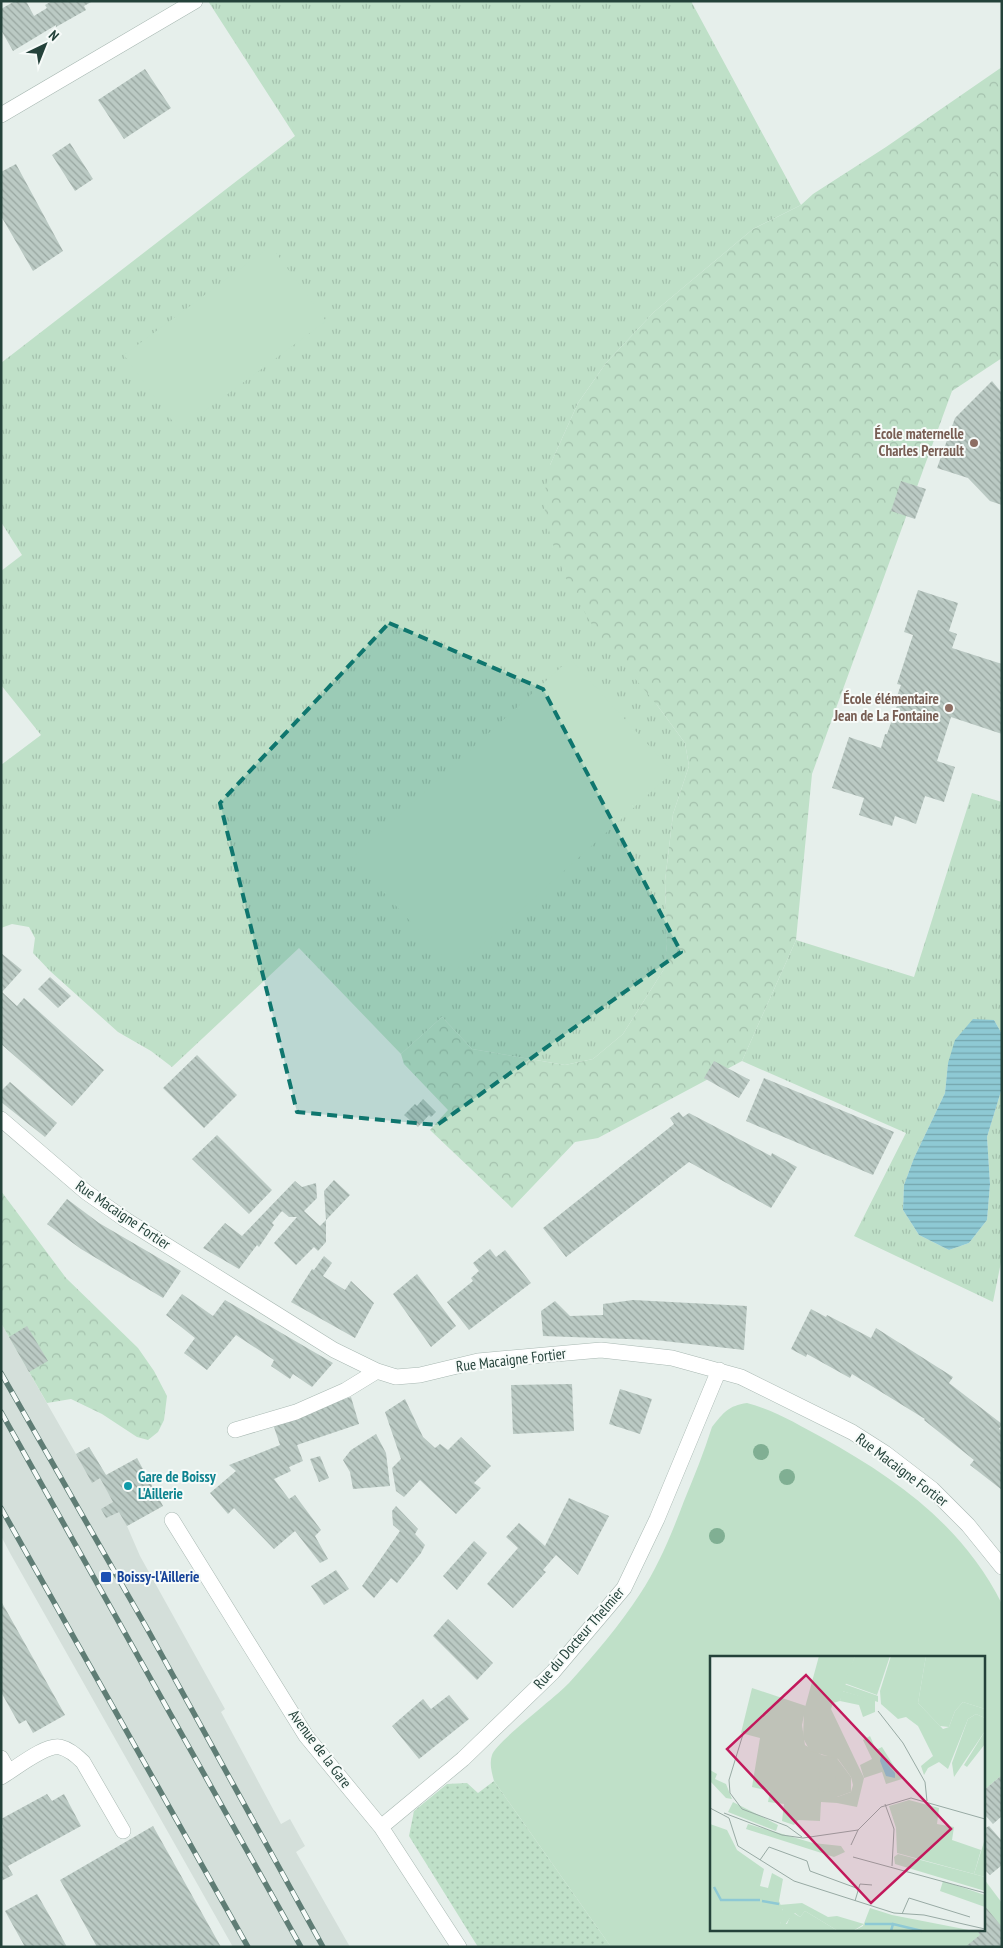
<svg xmlns="http://www.w3.org/2000/svg" width="1003" height="1948" font-family="'PT Sans Narrow',sans-serif">
  <defs>
    <pattern id="grass-tufts" width="24" height="20" patternUnits="userSpaceOnUse" patternTransform="scale(1.25)"><rect width="24" height="20" fill="#bfe0c8"/><path d="M3 7l-1-3M5 7V3M7 7l1-3M15 17l-1-3M17 17v-4M19 17l1-3" fill="none" stroke="#a4c1ad"/></pattern>
    <pattern id="forest-crowns" width="20" height="18" patternUnits="userSpaceOnUse" patternTransform="scale(1.25)"><rect width="20" height="18" fill="#bfe0c8"/><path d="M2 6a3 3 0 1 1 6 0M12 15a3 3 0 1 1 6 0" fill="none" stroke="#a4c1ad"/></pattern>
    <pattern id="park-dots" width="8" height="8" patternUnits="userSpaceOnUse" patternTransform="scale(1.25)"><rect width="8" height="8" fill="#bfe0c8"/><path d="M2 2h.1M6 6h.1" fill="none" stroke="#a4c1ad" stroke-width="1.8" stroke-linecap="round"/></pattern>
    <pattern id="water-rules" width="6" height="5" patternUnits="userSpaceOnUse" patternTransform="scale(1.25)"><rect width="6" height="5" fill="#8ec9d4"/><path d="M0 2.5h6" fill="none" stroke="#74a5ad"/></pattern>
    <pattern id="building-back-hatch" width="6" height="6" patternUnits="userSpaceOnUse" patternTransform="scale(1.25)"><rect width="6" height="6" fill="#bbcac4"/><path d="M-1 5l2 2M0 0l6 6M5-1l2 2" fill="none" stroke="#98a6a0"/></pattern>
  </defs>
  <rect width="100%" height="100%" fill="#e6efeb"/>
  <path fill="#d4dfda" d="M1 1323 76 1454 89 1447 106 1475 145 1473 163 1506 127 1526 140 1556 225 1709 221 1712 281 1824 290 1819 305 1846 296 1852 350 1947H233L10 1553 1 1536Z"/>
  <path fill="url(#grass-tufts)" d="M208 1H691L801 205 753 229 654 312 606 363 578 403 550 465 657 705 685 743 689 766 673 814 665 881 667 944 664 969 623 1034 593 1059 565 1065 472 1049 442 1017 401 1054 299 948 172 1067 151 1051 118 1032 50 971 33 953 35 938 29 927 12 924 1 928V765L41 735 1 685V571L22 555 1 522V363L295 136Z
    M972 793 1002 802V1034L994 1020 948 1063 945 1093 914 1158 904 1185 903 1210 919 1235 949 1250 969 1243 987 1220 990 1184 987 1137 1002 1088V1257L993 1302 854 1236 906 1133 742 1061 796 940 914 977Z"/>
  <path fill="url(#forest-crowns)" d="M1002 67V358L952 391 812 774 796 940 742 1061 598 1138 575 1142 512 1208 430 1130 448 1110 404 1064 401 1054 442 1017 472 1049 565 1065 593 1059 623 1034 664 969 667 944 665 881 673 814 689 766 685 743 657 705 602 639 591 623 568 584 551 539 543 502 550 465 578 403 606 363 654 312 753 229 801 205 813 194 886 147Z
    M1 1191 66 1278 138 1348 154 1371 167 1396 164 1420 158 1432 148 1440 137 1437 102 1414 71 1399 47 1403 1 1323Z"/>
  <path fill="url(#park-dots)" d="M494 1781 611 1947H478L409 1836 414 1811 447 1784 467 1783 478 1793Z"/>
  <path fill="#bfe0c8" d="M271 246 326 321 179 430 124 355Z
    M570 659 673 772 455 970 352 858Z
    M747 1403C774 1410 799 1425 823 1438 897 1479 963 1526 1002 1604V1775L984 1790V1657H712V1929H984V1879L1002 1903V1947H611L494 1781C492 1773 489 1764 492 1755 496 1742 555 1698 569 1683 594 1655 620 1625 640 1594 659 1565 672 1533 684 1501 694 1477 704 1452 712 1427 724 1412 728 1406 747 1403Z"/>
  <path fill="url(#water-rules)" d="M973 1019 994 1020 1002 1034V1088L987 1137 990 1184 987 1220 969 1243 949 1250 919 1235 903 1210 904 1185 914 1158 945 1093 948 1063 955 1040Z"/>
  <path fill="url(#building-back-hatch)" d="M15 1H26L34 16 47 8 45 5 52 1H93L84 6 86 10 56 27V25L13 51 1 30V9Z
    M145 69 171 108 124 139 98 100Z
    M70 143 93 179 75 191 52 155Z
    M16 164 63 251 33 271 1 216V172Z
    M992 381 1002 393V505L990 501 968 478 937 468 955 418Z
    M901 481 926 489 915 519 891 511Z
    M918 590 958 603 949 631 957 634 952 648 1002 664V734L951 717 937 761 955 767 944 802 925 796 916 824 895 816 892 826 859 815 864 798 832 788 849 737 881 748 885 734H887L899 700 896 699 901 685 897 684 913 635 904 632Z
    M1 953 22 970 2 992 17 1006 24 998 104 1070 72 1106 1 1044Z
    M50 977 71 996 58 1008 38 989Z
    M197 1055 237 1095 204 1128 163 1088Z
    M714 1061 750 1080 739 1098 704 1078Z
    M764 1078 894 1132 873 1175 746 1121Z
    M10 1082 57 1123 45 1137 1 1102V1091Z
    M423 1099 436 1112 431 1117 429 1115 418 1127 404 1115 415 1104 417 1106Z
    M679 1112 683 1117 689 1113 771 1156 772 1153 797 1167 771 1208 689 1162 566 1257 543 1228 674 1124 670 1118Z
    M217 1135 272 1190 249 1214 192 1159Z
    M334 1180 350 1195 326 1220 324 1191Z
    M295 1181 302 1187 316 1183 317 1198 304 1211 320 1226 326 1220V1242L318 1251 314 1247 296 1265 274 1243 297 1217H289L282 1211 272 1223 274 1225 259 1247 257 1245 239 1269 203 1248 225 1223 242 1236Z
    M67 1199 99 1223 181 1271 163 1298 81 1249 47 1224Z
    M490 1249 496 1257 505 1250 531 1283 469 1330 447 1302 473 1281 471 1278 479 1271 473 1263Z
    M324 1256 332 1263 323 1276 345 1290 351 1281 374 1303 355 1338 291 1302 312 1269 314 1270Z
    M417 1274 456 1326 431 1347 393 1294Z
    M182 1294 213 1316 225 1300 333 1363 312 1387 293 1374 290 1379 271 1366 274 1360 236 1335 207 1370 184 1353 195 1338 166 1315Z
    M633 1300 747 1306 744 1350 655 1340 543 1336 541 1311 555 1301 570 1316 603 1315V1304Z
    M811 1309 826 1317 827 1315 871 1338 876 1328 953 1377 949 1383 1002 1424 999 1429 1002 1431V1490L970 1465 974 1460 924 1420 925 1419 852 1374 850 1378 807 1354 806 1357 791 1349Z
    M27 1326 48 1361 29 1372 9 1337Z
    M572 1384 574 1431 513 1434 511 1385Z
    M620 1389 652 1399 640 1434 609 1424Z
    M351 1397 359 1424 297 1445 303 1461 289 1467 291 1471 274 1479 289 1499 295 1495 321 1530 315 1536 328 1559 320 1563 295 1531 274 1549 234 1508 228 1514 210 1493 236 1471 229 1465 280 1445 273 1424Z
    M405 1399 423 1437 435 1448 440 1444 448 1450 461 1437 491 1466 474 1483 481 1488 456 1514 420 1480 404 1497 396 1491 392 1468 401 1459 385 1412Z
    M376 1434 386 1453 390 1486 353 1489 350 1472 343 1460 351 1450Z
    M89 1447 106 1475 137 1458 163 1506 127 1526 119 1512 106 1518 101 1509 113 1502 100 1478 92 1483 76 1454Z
    M320 1456 329 1478 319 1482 310 1459Z
    M569 1498 609 1516 578 1575 556 1555 543 1570 546 1572 513 1608 487 1584 518 1548 506 1537 519 1523 545 1546Z
    M396 1506 418 1529 415 1534 425 1545 421 1553 397 1583 391 1578 374 1598 362 1586 400 1531 393 1525 392 1511Z
    M474 1541 487 1553 457 1590 443 1576Z
    M336 1570 349 1589 324 1605 311 1586Z
    M1 1601 65 1715 33 1733 26 1720 19 1724 1 1692Z
    M448 1619 493 1663 477 1680 433 1636Z
    M449 1695 469 1719 419 1759 392 1726 423 1699 431 1709Z
    M1002 1775V1816L993 1824 984 1814V1790Z
    M47 1794 52 1801 64 1794 81 1826 8 1866 13 1875 1 1881V1829L3 1828 1 1819Z
    M153 1826 221 1947H97L60 1880Z
    M989 1826 1002 1841V1865L990 1875 984 1869V1829Z
    M37 1894 52 1920 67 1947H25L5 1911Z
    M984 1905 1002 1927V1947H965L980 1935 976 1929H984Z"/>
  <g fill="none" stroke-linecap="round" stroke-linejoin="round">
    <g stroke="#a8b8b2" stroke-width="16">
      <path id="street" d="M1 115 195 1
        M1 1119 86 1192 126 1220 334 1350 377 1371 396 1377 420 1375 478 1361 601 1350 672 1358 741 1377 852 1432 885 1453 932 1489 968 1525 1002 1567
        M235 1430 296 1412 346 1390 377 1371
        M172 1520 306 1736 381 1827 459 1947
        M1 1758 9 1772
        M1 1777C15 1769 45 1744 60 1747 68 1749 77 1756 83 1762L123 1831
        M381 1827 463 1759 553 1672 624 1588 657 1519 719 1370"/>
    </g>
    <use href="#street" stroke="#fff" stroke-width="15"/>
    <g stroke="#5f7d75" stroke-width="5.5">
      <path id="rail" d="M1 1373 149 1632 323 1947
        M1 1412 301 1947
        M1 1508 248 1947"/>
    </g>
    <use href="#rail" stroke="#f7fbf9" stroke-width="4" stroke-dasharray="11" stroke-linecap="butt"/>
  </g>
  <g fill="#80af93">
    <circle cx="761" cy="1452" r="8"/>
    <circle cx="787" cy="1477" r="8"/>
    <circle cx="717" cy="1536" r="8"/>
  </g>
  <path fill="#0f766e" fill-opacity="0.2" stroke="#0f766e" stroke-width="4" stroke-dasharray="10 6" stroke-linejoin="round" d="M389 623 543 689 681 952 437 1125 297 1112 220 803Z"/>
  <g fill="#8d6e63" stroke="#f7fbf9" stroke-width="2">
    <circle cx="974" cy="443" r="5"/>
    <circle cx="949" cy="708" r="5"/>
  </g>
  <circle fill="#0f9aa8" stroke="#f7fbf9" stroke-width="2" cx="128" cy="1486" r="5"/>
  <rect fill="#1a4fb4" stroke="#f7fbf9" stroke-width="2" x="100" y="1571" width="12" height="12" rx="2.5"/>
  <g text-anchor="middle" stroke-width="4" stroke-linejoin="round" paint-order="stroke">
    <g font-size="15" font-weight="bold" fill="#785e54" stroke="#f7fbf9" text-anchor="end">
      <text x="964" y="439">École maternelle<tspan x="964" dy="17">Charles Perrault</tspan></text>
      <text x="939" y="704">École élémentaire<tspan x="939" dy="17">Jean de La Fontaine</tspan></text>
    </g>
    <g font-size="15" fill="#24423a" stroke="#f7fbf9">
      <text transform="translate(123 1215) rotate(34)" y="5">Rue Macaigne Fortier</text>
      <text transform="translate(511 1360) rotate(-7)" y="5">Rue Macaigne Fortier</text>
      <text transform="translate(902 1470) rotate(37)" y="5">Rue Macaigne Fortier</text>
      <text transform="translate(579 1638) rotate(-49)" y="5">Rue du Docteur Thelmier</text>
      <text transform="translate(320 1749) rotate(53)" y="5">Avenue de la Gare</text>
    </g>
    <g font-size="15" font-weight="bold" fill="#0d838f" stroke="#f7fbf9" text-anchor="start">
      <text x="138" y="1482">Gare de Boissy<tspan x="138" dy="17">L'Aillerie</tspan></text>
    </g>
    <g font-size="15" font-weight="bold" fill="#164399" stroke="#f7fbf9" text-anchor="start">
      <text x="117" y="1582">Boissy-l'Aillerie</text>
    </g>
  </g>
  <g transform="translate(710 1656)">
    <rect width="275" height="275" fill="#e6efeb"/>
    <path d="M216 0H275V53L253 46 245 55 239 71 230 70 208 47ZM42 32 96 50 92 69 95 89 112 99 126 101 141 121V136L127 141V147L111 146 110 165 88 164 84 169 72 165 74 148 58 146 60 135 42 131 50 82 31 77ZM132 35 165 44V56L153 61 149 49 130 45ZM266 58 275 62V75L244 121 242 107 258 63ZM160 80 166 94 172 91 192 123 176 128 172 116 154 122 150 109 162 103 153 84ZM274 186H275V221L264 218ZM233 225 275 239V251L230 235ZM92 247 118 261 127 260 154 268 143 275H128L95 255 90 261 85 257 82 259 75 269 70 268 73 254 69 249Z" fill="#bfe0c8"/>
    <path d="M109 0H145L130 45 123 47 121 53 154 122 147 151 127 147V141L141 136 143 129 141 121 128 103 100 95 93 82 94 55ZM181 0H216L208 47 233 73 239 71 245 55 253 46 275 53V62L266 58 258 63 238 113 229 106 218 112 214 119 211 110 223 100 208 70 196 61 188 63 171 48 170 35ZM275 75V88L257 111 254 109ZM0 114 7 118 5 123 16 128 22 143 16 142 0 125ZM23 146 68 169 66 175 18 156ZM0 168 17 174 27 194 54 213 50 230 58 232 62 217 73 223 69 245 74 257 70 268H77L82 256 90 261 95 255 128 275H0ZM38 168 103 187 131 190 135 196 124 201 36 173ZM160 252 182 259 264 275H143L153 270Z" fill="#bfe0c8"/>
    <path d="M188 198 275 221V235L185 208 184 201Z" fill="#bfe0c8"/>
    <path d="M145 0H180L167 39 134 27ZM134 28 168 40V46L132 35Z" fill="#bfe0c8"/>
    <path d="M57 92 67 94 63 114 53 112ZM111 103 127 104 125 136 108 135ZM199 144 229 152 227 168 244 171 242 184 271 194 264 218 187 197 186 172 179 150Z" fill="#bfe0c8"/>
    <path d="M171 100 185 117V122L176 120 170 105Z" fill="#8ec9d4"/>
    <path fill="none" stroke="#8ec9d4" stroke-width="2.5" d="M4 231 11 244H50M52 245 69 248M155 268H183M181 275 183 268 212 275"/>
    <path fill="none" stroke="#98aaa4" stroke-width="1" d="M168 55 193 87 215 126 217 145M34 75 19 124 20 137 32 153 77 170 92 181M175 148 184 173 182 210M0 152 19 162 28 190 84 225 184 257 214 259 275 273M14 157 72 179 93 182 148 174 171 151 201 142 275 163M141 189 148 174M143 201 275 237M50 204 59 191 97 205 100 215 149 233M145 245 150 228 162 229M192 258 199 242 260 261"/>
    <path fill="#c2185b" fill-opacity="0.15" stroke="#c2185b" stroke-width="2.5" d="M96 19 241 173 161 247 17 93Z"/>
    <rect width="275" height="275" fill="none" stroke="#24423a" stroke-width="2.5"/>
  </g>
  <rect width="1003" height="1948" fill="none" stroke="#24423a" stroke-width="5"/>
  <g transform="translate(45 45) rotate(43)" stroke="#f7fbf9" stroke-width="4" paint-order="stroke">
  <path d="M0-4L9 19L0 12L-9 19Z" fill="#24423a"/>
  <text y="-8" font-size="14" font-weight="bold" text-anchor="middle" fill="#24423a">N</text>
  </g>
</svg>
